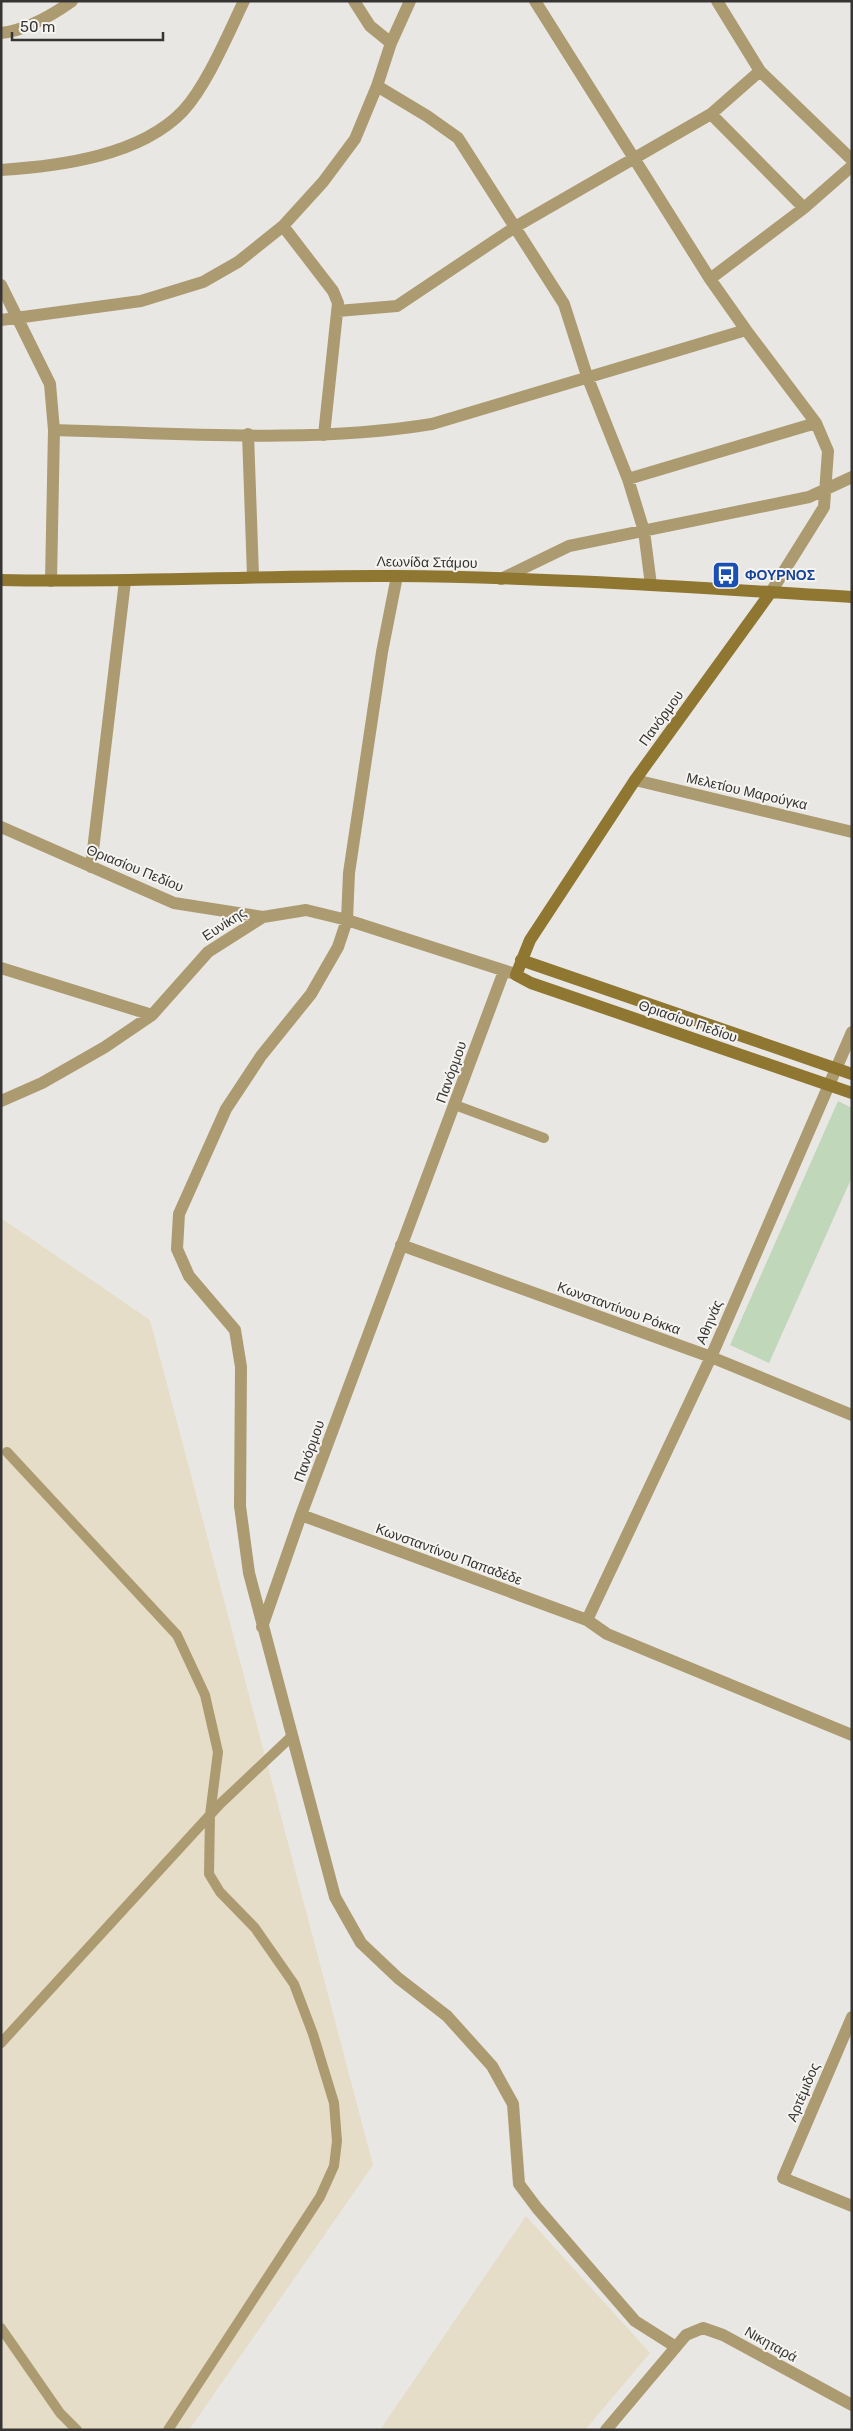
<svg xmlns="http://www.w3.org/2000/svg" width="853" height="2431" font-family="Rubik,sans-serif">
  <rect width="100%" height="100%" fill="#e9e7e3"/>
  <path fill="#e5ddc7" d="M1 1218 150 1320 373 2165 189 2430H1Z
    M526 2216 650 2353 585 2430H380Z"/>
  <path fill="#c0d7b9" d="M838 1101 852 1108V1177L769 1363 730 1345Z"/>
  <g fill="none" stroke-linecap="round" stroke-linejoin="round">
    <path stroke="#ac9b71" stroke-width="10" d="M455 1105 544 1138
      M7 1452 177 1635 205 1695 218 1752 210 1815 209 1874 220 1892 255 1928 294 1984 313 2034 334 2103 337 2141 334 2166 320 2197 168 2430
      M1 2043 220 1804 292 1736
      M1 2328 60 2413 77 2430"/>
    <path stroke="#ac9b71" stroke-width="12" d="M354 1 370 26 391 43
      M535 1 710 279 746 330 816 423 828 451 824 507 771 592
      M717 1 760 71 852 160
      M1 33C27 30 51 16 72 1
      M377 86 427 116 458 138 564 304 587 376 628 479 644 531 651 585
      M711 114 804 208
      M1 170C60 166 140 156 183 111 207 85 228 34 244 1
      M283 226 333 291 338 303 324 435
      M710 279 804 208 852 166
      M1 285 50 384 54 430 51 581
      M338 311 397 306 515 227 711 114 760 71
      M1 320 141 301 203 282 238 262 283 226 323 182 355 139 377 86 391 43 410 1
      M54 430C179 433 308 444 432 424L746 330
      M248 434 253 576
      M628 479 816 423
      M397 576 382 652 349 873 347 920 338 947 311 994 261 1056 226 1109 179 1214 177 1249 189 1276 235 1330 241 1367 240 1506 249 1573 335 1897 361 1943 398 1978 447 2016 492 2066 513 2104 519 2184 537 2208 635 2321 676 2347
      M501 579 569 546 809 497 852 477
      M635 780 852 832
      M1 827 174 903 263 917
      M91 867 125 581
      M1 968 152 1015
      M1 1101 42 1083 105 1047 152 1015 208 952 263 917 306 910 347 920 512 973
      M401 1245 711 1357 852 1415
      M301 1515 587 1620 607 1634 852 1735
      M587 1620 711 1357 852 1032
      M262 1627 301 1515 504 971
      M852 2017 783 2178 852 2206
      M606 2430 686 2335 703 2328 723 2335 852 2405"/>
    <path stroke="#8f7631" stroke-width="12" d="M1 580C132 583 263 575 395 576 547 577 699 588 852 597
      M771 592 635 780 530 940 516 975 531 983 852 1093
      M521 960 852 1074"/>
  </g>
  <defs>
    <g id="bus-square" transform="scale(1.4375)"><rect x="-9" y="-9" width="18" height="18" rx="4" fill="#1a4fb4" stroke="#f6f4f0"/><path d="M-5-6H5V4H4V6H2V4H-2V6H-4V4H-5ZM-3.5-4V0h7V-4ZM-3.5 1.2v1.5H-2V1.2ZM2 1.2v1.5H3.5V1.2Z" fill="#fff"/></g>
  </defs>
  <g fill-rule="evenodd">
    <use href="#bus-square" x="726" y="575"/>
  </g>
  <g text-anchor="middle" stroke-width="4" stroke-linejoin="round" paint-order="stroke">
    <g font-size="14" fill="#363534" stroke="#f6f4f0">
      <text transform="translate(427 562) rotate(1)" y="5">Λεωνίδα Στάμου</text>
      <text transform="translate(661 718) rotate(-54)" y="5">Πανόρμου</text>
      <text transform="translate(747 791) rotate(13)" y="5">Μελετίου Μαρούγκα</text>
      <text transform="translate(135 868) rotate(22)" y="5">Θριασίου Πεδίου</text>
      <text transform="translate(224 924) rotate(-33)" y="5">Ευνίκης</text>
      <text transform="translate(688 1021) rotate(19)" y="5">Θριασίου Πεδίου</text>
      <text transform="translate(451 1072) rotate(-70)" y="5">Πανόρμου</text>
      <text transform="translate(619 1308) rotate(20)" y="5">Κωνσταντίνου Ρόκκα</text>
      <text transform="translate(709 1322) rotate(-67)" y="5">Αθηνάς</text>
      <text transform="translate(309 1451) rotate(-70)" y="5">Πανόρμου</text>
      <text transform="translate(449 1554) rotate(20)" y="5">Κωνσταντίνου Παπαδέδε</text>
      <text transform="translate(803 2092) rotate(-67)" y="5">Αρτέμιδος</text>
      <text transform="translate(771 2344) rotate(29)" y="5">Νικηταρά</text>
    </g>
    <g font-size="14" font-weight="bold" fill="#164399" stroke="#f6f4f0" text-anchor="start">
      <text x="745" y="580">ΦΟΥΡΝΟΣ</text>
    </g>
  </g>
  <rect width="853" height="2431" fill="none" stroke="#363534" stroke-width="5"/>
  <path d="M12 32v8h151v-8" fill="none" stroke="#363534" stroke-width="2.5"/>
  <text x="20" y="32" font-size="15" fill="#363534" stroke="#f6f4f0" stroke-width="4" paint-order="stroke">50 m</text>
</svg>
